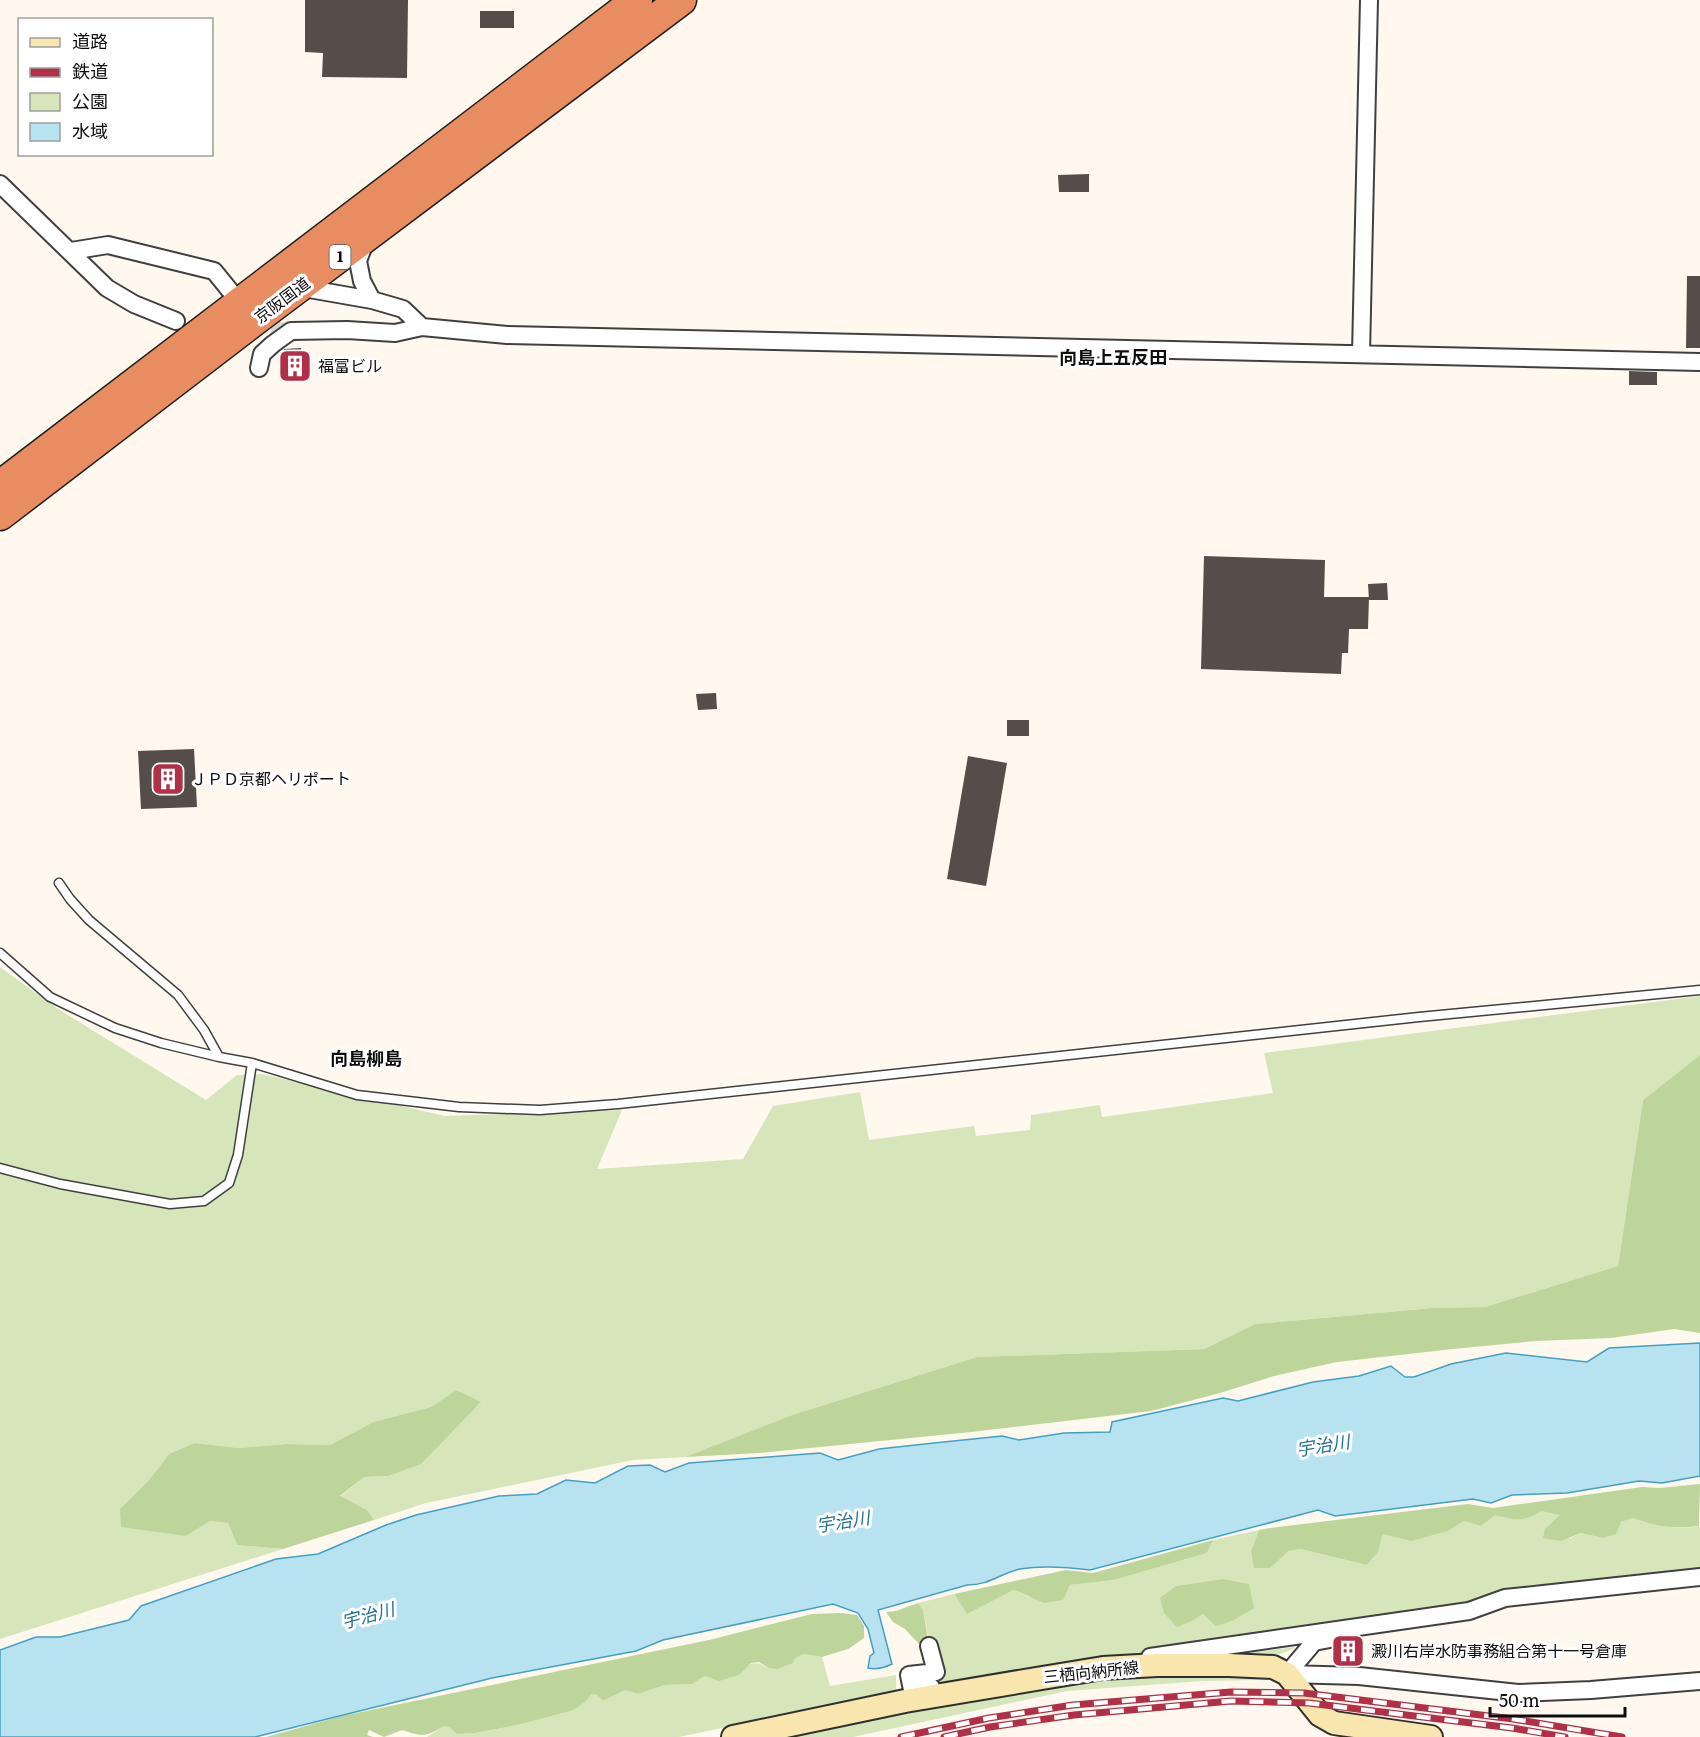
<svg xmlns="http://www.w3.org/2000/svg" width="1700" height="1737" font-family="Literata,'Noto Sans JP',serif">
  <rect width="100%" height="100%" fill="#fef8ee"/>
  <path fill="#d6e5ba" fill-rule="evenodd" d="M0 967 58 1009 206 1100 237 1075 262 1074 445 1116 622 1110 597 1169 743 1159 773 1106 860 1092 869 1140 974 1126 976 1136 1030 1130 1031 1115 1100 1105 1102 1117 1273 1093 1264 1053 1700 996V1055L1643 1100 1618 1266 1485 1307 1432 1308 1255 1324 1204 1349 977 1357 792 1415 685 1457 633 1460 426 1503 374 1520 367 1510 340 1497 364 1477 388 1476 452 1431 480 1403 456 1390 431 1407 373 1422 330 1445 287 1444 239 1448 194 1443 169 1454 149 1480 186 1536 210 1521 228 1523 237 1545 283 1549 0 1639Z
    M1542 1510 1561 1515 1546 1529 1571 1538 1581 1533 1603 1538 1621 1522 1633 1518C1655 1526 1676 1530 1700 1526V1577L912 1690 935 1672 923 1610 918 1603 954 1594 967 1614 1014 1590 1029 1597 1070 1585 1114 1580 1207 1553 1213 1540 1259 1530 1251 1551 1255 1568H1270L1289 1551 1300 1549 1367 1565 1378 1552 1383 1534 1448 1531 1464 1521 1481 1526 1495 1514C1516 1521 1523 1522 1542 1510ZM1222 1579 1203 1614 1192 1621 1176 1586Z
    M1296 1647C1274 1661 1247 1658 1222 1656Z
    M803 1654 822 1657 830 1686 896 1675V1695L773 1717 679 1737H427L444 1726 449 1727 457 1734 475 1733 518 1725 574 1710 591 1694 597 1695 603 1701 625 1690 638 1694 665 1685 692 1684 705 1676 739 1675C749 1662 754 1660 769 1668L794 1659Z
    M1116 1673 1266 1676 1265 1680 1203 1681 1067 1691 853 1737H780L937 1704Z"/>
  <path fill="#bdd59b" d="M1700 1055V1333L1674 1329 1611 1338 1535 1341 1453 1349 1337 1362 1274 1376 1220 1393 1151 1411 971 1432 759 1453 685 1457 792 1415 977 1357 1204 1349 1255 1324 1432 1308 1485 1307 1618 1266 1643 1100Z
    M456 1390 481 1402 421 1464 388 1476 364 1477 340 1496 367 1510 374 1520 283 1549 237 1545 228 1523 210 1521 186 1536 121 1527 120 1509 149 1480 169 1454 194 1443 239 1448 287 1444 330 1445 373 1422 431 1407Z
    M1700 1484 1699 1526C1672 1529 1658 1527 1633 1518L1621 1522 1616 1534 1603 1538 1581 1533 1561 1541 1543 1538 1545 1529 1560 1515 1542 1511C1522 1522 1517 1521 1495 1515L1481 1526 1464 1521 1448 1531 1411 1541 1383 1534 1378 1552 1367 1565 1300 1549 1289 1551 1270 1568H1254L1251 1551 1259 1530 1270 1528 1468 1504 1493 1508 1642 1487 1659 1488Z
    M1213 1540 1207 1553 1114 1580 1070 1585 1063 1600 1044 1603 1014 1590 967 1614 954 1594 1066 1570 1093 1573Z
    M1222 1579 1249 1584 1254 1608 1232 1621 1216 1626 1203 1614 1192 1621 1177 1627 1164 1613 1160 1598 1176 1586Z
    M918 1603 923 1610 929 1646 919 1644 905 1629 893 1622 886 1612 896 1611Z
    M840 1613 857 1615 864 1626V1638L848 1649 822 1657 803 1654 794 1659 793 1663 777 1669 769 1668 759 1662 751 1663 739 1675 719 1681 705 1676 692 1684 665 1685 638 1694 625 1690 603 1701 597 1695 591 1694 586 1701 574 1710 518 1725 475 1733 457 1734 449 1727 444 1726C425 1737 423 1737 402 1730L384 1737 369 1730 367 1735 373 1737H266L342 1716 709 1640 812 1614Z"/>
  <path fill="#b7e3f1" stroke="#44a0c2" stroke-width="1.5" d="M1700 1343V1476L1662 1483 1639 1481 1567 1493 1512 1495 1491 1503 1473 1499 1335 1516 1318 1510 1090 1570C1067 1567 1043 1565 1020 1569 1000 1573 991 1585 967 1585L878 1610 892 1664C884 1668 877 1670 868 1668L870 1656 874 1653 868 1629 858 1613 833 1604 663 1640 636 1651 492 1678 255 1737H0V1650L36 1637H60L129 1620 141 1606 276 1559 318 1554 386 1525 416 1515 499 1496 537 1494 566 1480 595 1483 628 1466 650 1465 665 1472 689 1463 820 1453 838 1460 879 1449 934 1443 1002 1436 1019 1440 1064 1433 1110 1432 1112 1422 1223 1398 1238 1401 1313 1382 1359 1376 1391 1366 1405 1377H1414L1451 1364 1506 1353 1587 1362 1609 1348Z"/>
  <path fill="#554d4a" d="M305 0H408L407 78 322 77 323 53 305 52Z
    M480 11H514V28H480Z
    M1089 174V192H1059L1058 175Z
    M1687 276H1700V348H1686Z
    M301 348V355H305V377H284V349Z
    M1629 371 1657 372V385H1629Z
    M1204 556 1325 560 1324 597H1369L1368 629H1349L1348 653H1342L1341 674 1201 669Z
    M1387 583 1388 600H1369L1368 584Z
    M716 693 717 709 698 710 696 694Z
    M1007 720H1029V736H1007Z
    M194 749 197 807 141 809 138 751Z
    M968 756 1007 763 986 886 947 879Z"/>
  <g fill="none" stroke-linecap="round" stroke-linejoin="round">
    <path stroke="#dad5cc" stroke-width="16" stroke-dasharray="16 8" stroke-linecap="butt" d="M247 327 291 331"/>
    <g stroke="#404040" stroke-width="11">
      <path id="lane" d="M59 883 70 899 89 920 178 995 204 1030 219 1057 252 1063 357 1095 459 1107 540 1110 618 1104 1419 1017 1700 990
        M0 953 50 997 115 1028 161 1043 219 1057
        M0 1168 60 1184 170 1204 204 1201 229 1183 238 1155 252 1063"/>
    </g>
    <g stroke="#404040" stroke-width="20">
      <path id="street" d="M0 184 107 288 134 304 176 321
        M365 242 358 261 362 281 372 300
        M71 251 108 245 214 271 240 303
        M298 287 372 300 403 309 422 327
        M1361 354 1369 0
        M259 368 262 354 273 344 291 331 347 330 395 333 422 327 507 335 1700 362
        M929 1646 936 1672 909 1675 912 1690 931 1687
        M1150 1657 1469 1611 1505 1598 1700 1577
        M1287 1674 1314 1642 1330 1639
        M1287 1674 1359 1676 1518 1693 1591 1690 1700 1681"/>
    </g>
    <g stroke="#2f2f2f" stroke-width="26">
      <path id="secondary" d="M733 1737 905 1701 1042 1678 1103 1668 1157 1665H1229L1273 1667 1287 1674 1320 1715 1334 1723 1431 1737"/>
    </g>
    <g stroke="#1e1e1e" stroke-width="33">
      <path id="highway" d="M0 486 637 0
        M0 515 260 316 681 0"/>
    </g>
    <use href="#lane" stroke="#fff" stroke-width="8"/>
    <use href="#street" stroke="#fff" stroke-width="16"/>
    <use href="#secondary" stroke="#f8e6ae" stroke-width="22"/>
    <use href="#highway" stroke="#e88d61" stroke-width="30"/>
    <g stroke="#b13047" stroke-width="7">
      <path id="rail" d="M901 1737 989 1718 1073 1705 1231 1692 1304 1693 1513 1719 1622 1737
        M944 1737 990 1727 1074 1715 1231 1701 1309 1703 1512 1728 1565 1737"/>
    </g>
    <use href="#rail" stroke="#fff" stroke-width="4.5" stroke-dasharray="14" stroke-linecap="butt"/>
  </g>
  <defs>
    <g id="building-square" transform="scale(1.725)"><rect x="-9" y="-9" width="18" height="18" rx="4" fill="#b13047" stroke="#fff"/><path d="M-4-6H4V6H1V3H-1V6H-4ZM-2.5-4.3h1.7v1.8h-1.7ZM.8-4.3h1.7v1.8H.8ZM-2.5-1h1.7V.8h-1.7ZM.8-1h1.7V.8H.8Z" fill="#fff"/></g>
  </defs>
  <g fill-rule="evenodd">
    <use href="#building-square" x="295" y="366"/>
    <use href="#building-square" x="168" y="779"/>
    <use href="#building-square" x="1348" y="1651"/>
  </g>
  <g text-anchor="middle" stroke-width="6" stroke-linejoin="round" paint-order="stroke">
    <rect fill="#fff" stroke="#565656" stroke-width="1.5" x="329.5" y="245" width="21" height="24" rx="4.5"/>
    <g font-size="15" font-weight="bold" fill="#0d0d0d">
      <text x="340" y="262">1</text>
    </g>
    <g font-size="16" fill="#0d0d0d" stroke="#fff">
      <text transform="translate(282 300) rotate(-37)" y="6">京阪国道</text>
      <text transform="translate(1091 1672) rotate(-6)" y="6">三栖向納所線</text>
    </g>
    <g font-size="16" fill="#0d0d0d" stroke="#fff" text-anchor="start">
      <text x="318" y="372">福富ビル</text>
      <text x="191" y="785">ＪＰＤ京都ヘリポート</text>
      <text x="1371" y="1657">澱川右岸水防事務組合第十一号倉庫</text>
    </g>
    <g font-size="18" font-weight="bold" fill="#0d0d0d" stroke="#fff">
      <text x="1113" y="364">向島上五反田</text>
      <text x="366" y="1065">向島柳島</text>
    </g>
    <g font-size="18" font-style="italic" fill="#207194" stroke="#fff">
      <text transform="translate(1323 1446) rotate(-9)" y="6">宇治川</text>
      <text transform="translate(843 1522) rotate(-9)" y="6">宇治川</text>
      <text transform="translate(368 1616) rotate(-15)" y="6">宇治川</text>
    </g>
  </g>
  <rect x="18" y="18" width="195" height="138" fill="#ffffff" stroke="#9e9e9e" stroke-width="1.5"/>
  <rect x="30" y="38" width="30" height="9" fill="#f8e6ae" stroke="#9e9e9e" stroke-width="1.5"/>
  <text x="72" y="48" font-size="18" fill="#0d0d0d">道路</text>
  <rect x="30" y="68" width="30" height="9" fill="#b13047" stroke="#9e9e9e" stroke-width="1.5"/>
  <text x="72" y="78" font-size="18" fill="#0d0d0d">鉄道</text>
  <rect x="30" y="93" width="30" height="18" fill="#d6e5ba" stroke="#9e9e9e" stroke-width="1.5"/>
  <text x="72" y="108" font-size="18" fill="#0d0d0d">公園</text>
  <rect x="30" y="123" width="30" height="18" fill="#b7e3f1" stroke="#9e9e9e" stroke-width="1.5"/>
  <text x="72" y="138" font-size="18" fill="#0d0d0d">水域</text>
  <path d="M1490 1707v9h135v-9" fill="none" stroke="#0d0d0d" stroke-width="3"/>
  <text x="1499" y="1707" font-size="18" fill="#0d0d0d" stroke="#ffffff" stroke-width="4.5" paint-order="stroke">50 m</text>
</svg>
